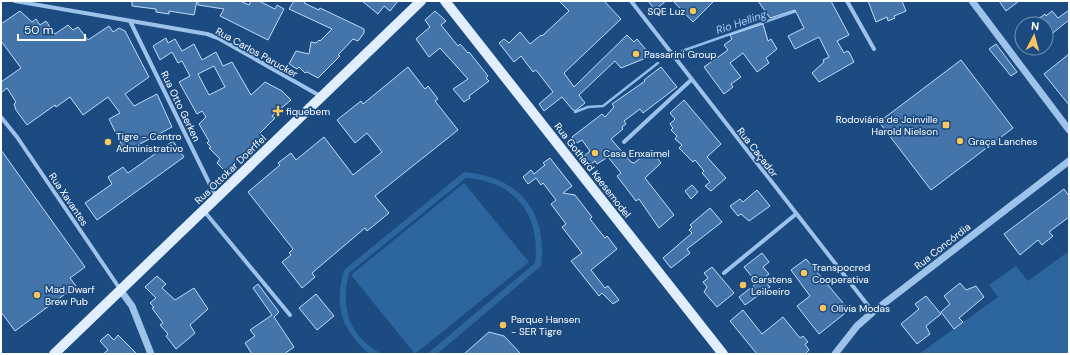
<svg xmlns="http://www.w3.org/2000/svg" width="1070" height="355" font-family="'DM Sans',sans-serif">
  <rect width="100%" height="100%" fill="#1b4b80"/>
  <path fill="#2d659f" d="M464 172C519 177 548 211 541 266L437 354H427L535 263C541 215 515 181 466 178L349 273C340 308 349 337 382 354H369C341 328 334 307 344 270Z
    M464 183 529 262 415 354 351 275Z
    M1069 251V354H919L998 297 989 285 1016 266 1028 281Z"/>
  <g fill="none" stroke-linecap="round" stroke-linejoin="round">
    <path stroke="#91bfec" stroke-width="2.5" d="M682 51 799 10
      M575 112 588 107 603 106 658 63"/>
  </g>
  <path fill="#4475aa" stroke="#c2ddf7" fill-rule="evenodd" d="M132 1H197L194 15 169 11V14L156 12V9L132 6Z
    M198 1H240L249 5 251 1H259L275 9 277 5 284 9 268 40 220 16 224 9 198 5Z
    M294 1H305L304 3 319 10 320 8 364 29V33L358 41 353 39 338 55 340 56 318 78 307 72 305 73 299 67 297 69 289 64 296 51 309 54 311 42 316 43 319 40 320 41 332 29 289 9Z
    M362 1H398L390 11 384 6 378 14Z
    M559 1H604L621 19 564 73 574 87 627 35 634 42 637 39 651 56 621 68 615 61 579 95 585 103 575 111 572 109 562 97 544 111 539 104 553 92 536 70 533 72 521 56 514 62 499 43 504 39 509 43 520 32 530 44 541 35 542 36 569 11Z
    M648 1H666L655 10Z
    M673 1H714L693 22Z
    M758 1H831L849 35 837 41 844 53 847 51 849 52 854 62 819 82 812 73 824 62 823 60 829 57 819 37 795 49 788 36 804 28 795 10 770 18Z
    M868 1H902L906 11 894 16 895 18 888 21 887 17 876 22Z
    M999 1H1019L1006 11Z
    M1069 10V20L1049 36 1046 32V24H1037L1040 21 1038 19 1045 14 1046 16 1052 11 1058 18Z
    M20 11 32 22 36 19 40 25 46 21 55 34 68 25 73 30 78 27 88 40 109 26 113 32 119 28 125 31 149 77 125 94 134 106 157 94 172 127 125 152 109 119 120 113 108 97 83 115 70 97 56 107 55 105 27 125 16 110 14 104 16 102 7 88 1 93V82L21 68 1 41V24Z
    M435 11 446 21 441 25 458 46 460 44 468 53 469 52 488 76 486 78 489 81 469 96 470 98 464 102 453 89 468 79 440 48 429 57 416 39 430 27 425 20Z
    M763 24 768 41 771 39 777 49 766 58 769 63 757 72 743 53 730 63 741 77 731 84 733 87 724 94 704 67 728 50 724 45 732 39 730 35Z
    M166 38 168 43 175 39 182 51 194 44 202 60 216 52 223 66 232 62 251 95 265 82 282 91 291 100 272 116 275 118 260 133 263 136 226 172 217 163 220 159 209 148 211 147 207 143 209 141 199 124 206 117 202 111 197 114 179 82 190 76 182 61 178 63 172 52 160 60 153 46ZM214 66 225 87 209 95 198 74Z
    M996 44 1017 72 1011 76 989 49Z
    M1069 54V105L1044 74Z
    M961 60 1013 128 931 190 879 122Z
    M408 67 425 89 428 86 438 99 435 101 458 130 375 196 389 213 367 231 365 228 312 273 315 277 302 288 282 262 291 255 289 253 293 249 248 192 280 165 278 163 291 153 296 160 324 137 353 175 382 152 367 133 355 143 337 120 361 101 363 104Z
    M661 67 677 87 643 113 640 109 624 121 626 124 622 127 623 129 611 139 631 162 634 163 651 150 661 163 645 178 674 215 659 228 639 199 636 201 617 176 621 173 608 157 597 164 595 161 591 164 584 156 590 151 582 140 577 143 572 137 602 114 605 117 614 107 612 104 645 81 644 80Z
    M684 100 721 144 707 157 726 178 711 191 705 186 710 182 702 173 704 171 695 160 693 162 679 148 682 145 675 139 677 136 671 130 673 128 670 124 675 119 670 113Z
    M173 141 184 157 97 220 85 203 112 184 108 177 123 167 128 173Z
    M1 150 85 267 70 278 76 286 15 331 1 312Z
    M550 158 572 186 563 193 575 195 592 217 590 219 605 238 607 236 617 249 591 270 605 288 608 286 619 300 613 304 602 293 599 296 571 261 582 253 562 227 566 224 551 204 556 200 543 183 541 185 536 178 528 184 523 177 531 170 534 174 545 165 543 163Z
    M692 185 698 192 691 199 685 191Z
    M1064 189 1069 196V217L1049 232 1053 236 1042 245 1038 240 1020 255 1004 234Z
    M757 190 770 206 749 221 741 214 738 216 730 206 740 199 743 202Z
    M710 208 722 222 687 249 690 253 671 268 663 258 692 233 689 230 692 227 690 225Z
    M762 253 769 262 763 267 769 274 763 279 770 287 745 305 739 297 757 283 744 267Z
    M806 259 849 310 819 334 797 306 810 296 791 270Z
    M712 267 734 293 717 307 704 292 707 287 703 282 708 278 704 273Z
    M157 276 166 284 162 288 175 300 194 288 208 309 190 325 195 333 176 349 166 336 168 334 160 325 163 323 152 308 154 307 150 303 156 298 145 287Z
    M960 283 966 290 976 286 984 297 959 318 963 322 954 329 941 312 950 304 944 296Z
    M258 284 279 312 274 317 294 347 284 354H252L245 343 255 336 250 330 272 315 253 288Z
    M316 294 334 316 317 330 299 308Z
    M926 296 941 314 926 326 930 334 917 344 901 324 919 309 915 304Z
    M743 310 762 334 783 317 800 338 803 336 808 342 805 344 809 350 805 354H757L730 321Z
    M489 332 504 336 521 354H464Z
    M108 334 114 340 118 335 137 354H103L108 350 100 341Z"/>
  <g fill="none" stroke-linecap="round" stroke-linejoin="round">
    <path stroke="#9ec3ea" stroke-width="4" d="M15 1 207 34 218 38 322 97
      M631 1 873 312
      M847 1 874 49
      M130 21 216 197
      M1 117 17 137 120 289
      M624 142 691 80
      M204 211 290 315
      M724 273 796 214"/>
    <path stroke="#9ec3ea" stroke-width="7" d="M972 1 1069 130
      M121 291 132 306 151 354
      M835 354 857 326 873 312 1069 161"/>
    <path stroke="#e1eefe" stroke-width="10" d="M445 1 723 354
      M54 354 421 1"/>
  </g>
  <g fill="#fbc65b" stroke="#1b4b80" stroke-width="1.5">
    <circle cx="693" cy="11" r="4"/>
    <circle cx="636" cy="54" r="4"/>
    <path d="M276 105h4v4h4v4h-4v4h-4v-4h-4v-4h4z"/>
    <rect x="942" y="121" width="8" height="8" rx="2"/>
    <circle cx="960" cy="141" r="4"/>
    <circle cx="108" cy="142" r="4"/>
    <circle cx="595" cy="153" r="4"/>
    <circle cx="804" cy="273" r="4"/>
    <circle cx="743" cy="285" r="4"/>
    <circle cx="37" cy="295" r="4"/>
    <circle cx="823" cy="308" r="4"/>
    <circle cx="503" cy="325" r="4"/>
  </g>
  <g text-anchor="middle" stroke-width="3.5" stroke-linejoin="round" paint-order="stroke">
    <g font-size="10" fill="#fff" stroke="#1b4b80" text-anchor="start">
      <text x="685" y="15" text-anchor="end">SQE Luz</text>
      <text x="644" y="58">Passarini Group</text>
      <text x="286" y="115">fiquebem</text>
      <text x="938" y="123" text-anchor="end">Rodoviária de Joinville<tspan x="938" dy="12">Harold Nielson</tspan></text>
      <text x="116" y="140">Tigre - Centro<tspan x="116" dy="12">Administrativo</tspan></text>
      <text x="968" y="145">Graça Lanches</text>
      <text x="603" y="157">Casa Enxaimel</text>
      <text x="812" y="271">Transpocred<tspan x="812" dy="12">Cooperativa</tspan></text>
      <text x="751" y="283">Carstens<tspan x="751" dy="12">Leiloeiro</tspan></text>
      <text x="45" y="293">Mad Dwarf<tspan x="45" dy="12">Brew Pub</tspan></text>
      <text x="831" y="312">Olívia Modas</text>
      <text x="511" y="323">Parque Hansen<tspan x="511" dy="12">- SER Tigre</tspan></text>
    </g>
    <g font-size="10" fill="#fff" stroke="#1b4b80">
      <text transform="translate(257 52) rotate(29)" y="4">Rua Carlos Parucker</text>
      <text transform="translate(181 106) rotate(64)" y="4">Rua Otto Gerken</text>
      <text transform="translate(758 152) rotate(52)" y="4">Rua Caçador</text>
      <text transform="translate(230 169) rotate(-44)" y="4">Rua Ottokar Doerffel</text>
      <text transform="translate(593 170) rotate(52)" y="4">Rua Gothard Kaesemodel</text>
      <text transform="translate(69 199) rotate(56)" y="4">Rua Xavantes</text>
      <text transform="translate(942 246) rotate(-38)" y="4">Rua Concórdia</text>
    </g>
    <g font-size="11" font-style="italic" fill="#a9cdf2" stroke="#1b4b80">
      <text transform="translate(741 22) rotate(-19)" y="4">Rio Helling</text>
    </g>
  </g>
  <rect width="1070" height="355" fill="none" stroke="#ffffff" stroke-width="4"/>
  <g transform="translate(1034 36) rotate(6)"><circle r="19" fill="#1b4b80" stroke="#7693b3"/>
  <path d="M0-3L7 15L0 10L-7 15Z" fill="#fbc65b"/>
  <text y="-6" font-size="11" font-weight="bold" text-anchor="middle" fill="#ffffff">N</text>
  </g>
  <path d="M18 34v6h67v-6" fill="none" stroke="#ffffff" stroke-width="2"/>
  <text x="24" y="34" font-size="12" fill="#ffffff" stroke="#1b4b80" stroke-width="3" paint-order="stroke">50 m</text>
</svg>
